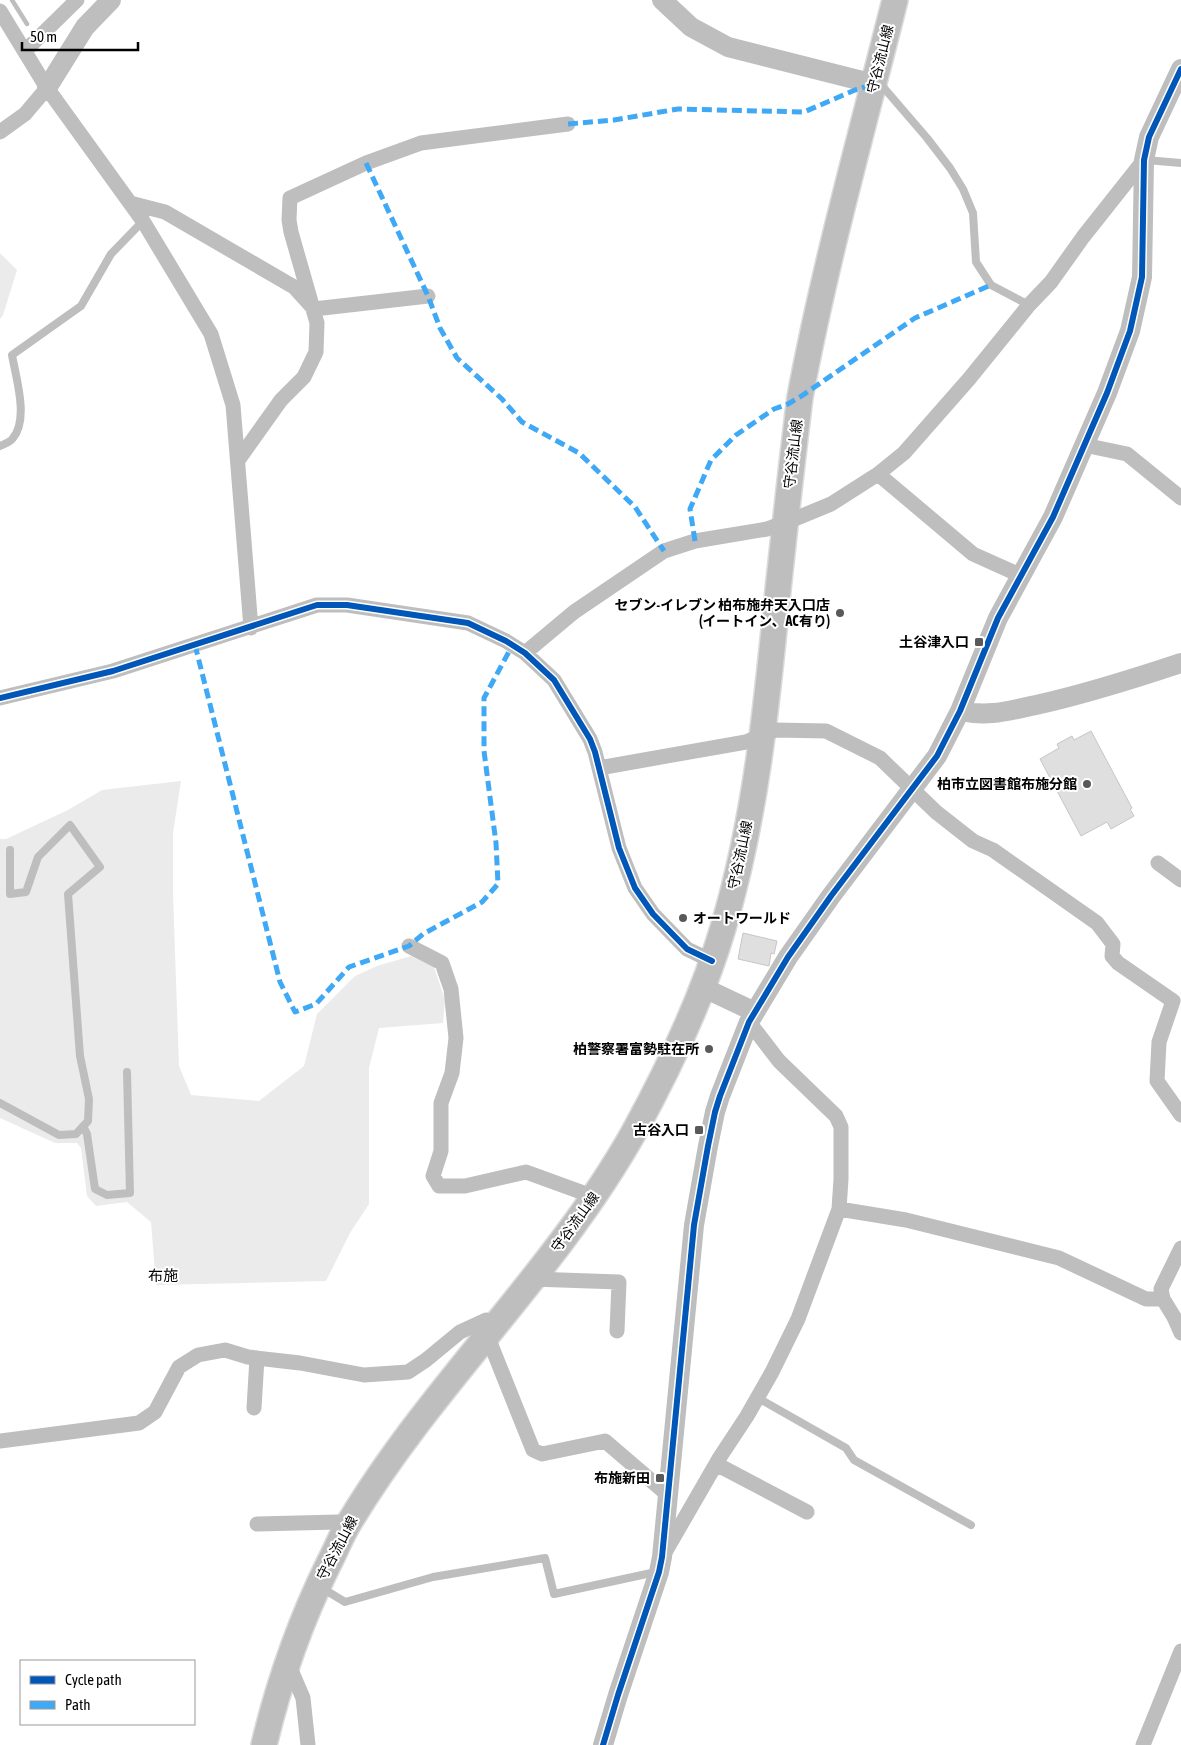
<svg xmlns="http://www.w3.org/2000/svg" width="1181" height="1745" font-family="'Asap Condensed','Noto Sans JP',sans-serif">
  <rect width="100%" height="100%" fill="#fff"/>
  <path fill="#ebebeb" d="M0 253 17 270 3 315 0 319Z
    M181 781 173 833V894L179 1066 191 1095 259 1101 304 1066 317 1014 355 976 377 966 411 956 434 967 445 1000 443 1023 379 1028 369 1068V1204L350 1233 326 1281 156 1285 151 1222 127 1202 96 1206 87 1196 81 1148 77 1143H55L0 1118V839H6L68 810 102 790Z"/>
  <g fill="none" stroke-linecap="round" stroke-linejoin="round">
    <path stroke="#bebebe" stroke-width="4.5" d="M12 0 27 24"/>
  </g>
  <path fill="#dfdfdf" stroke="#c6c6c6" d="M1091 731 1132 808 1130 809 1134 816 1111 829 1107 822 1081 836 1040 759 1059 748 1057 744 1072 736 1074 740Z
    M743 933 777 941 774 954 771 953 769 966 738 959Z"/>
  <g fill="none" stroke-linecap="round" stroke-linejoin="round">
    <g stroke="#dbdbdb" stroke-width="28">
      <path id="primary" d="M264 1745C279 1682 300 1622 329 1563 336 1550 341 1536 349 1523 432 1384 555 1273 634 1132 668 1070 703 996 723 928 756 818 767 703 778 590 785 525 792 461 800 397 825 263 862 132 895 0"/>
    </g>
    <path stroke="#bebebe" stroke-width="8" d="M878 86 884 88 927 138 950 168 963 189 973 213 976 262 991 285 1029 305
      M1146 160 1181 163
      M0 446C4 444 11 442 13 438 29 419 16 378 12 355L81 306 111 254 143 221
      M0 1103 59 1135 76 1134 88 1121 89 1099 80 1056 68 894 100 867 70 825 38 857 26 892 10 894V850
      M83 1126 87 1134 95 1189 107 1195 130 1193 127 1072
      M758 1398 846 1448 854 1460 971 1525
      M322 1588 345 1602 433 1577 545 1558 554 1594 656 1572"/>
    <path stroke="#bebebe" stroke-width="15" d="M0 11 47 88 143 221 211 334 233 405 251 628
      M25 51 77 0
      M0 132 25 114 47 88
      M130 203 165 212 294 287 314 309 428 296
      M1084 445 1127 454 1181 498
      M239 459 281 400 304 377 316 352 317 323 291 232 289 220 290 198 366 163 421 143 568 124
      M878 474 973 554 1022 576
      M525 653 574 612 664 551 695 541 767 529 797 518 831 504 878 474 904 453 969 379 1029 305 1051 282 1083 237 1144 160
      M0 698 113 671 317 605H347L468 623 506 641 525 653 554 680 590 739 595 752 619 848 635 888 653 914 687 949 712 961
      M599 768 746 742 775 730 826 731 880 758 936 812 973 841 993 850 1097 923 1113 944 1112 956 1118 963 1173 1001 1159 1042 1157 1081 1181 1115
      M1158 863 1181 880
      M409 946 442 963 451 989 456 1038 452 1073 441 1103V1151L433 1176 439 1186H465L526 1172 581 1192 592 1199
      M839 1209 906 1220 1059 1258 1146 1299H1163L1174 1317 1181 1333
      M532 1279 619 1282 617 1331
      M1163 1299 1161 1289 1181 1248
      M487 1335 533 1450 542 1454 605 1441 668 1495
      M254 1408 257 1358
      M0 1441 139 1423 155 1412 179 1367 198 1355 225 1350 248 1357 300 1363 364 1375 408 1372 426 1360 460 1332 486 1320 495 1326
      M716 1464 807 1512
      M257 1524 338 1522 348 1525
      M664 1554 720 1457 747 1416 772 1372 798 1319 839 1209 841 1179V1127L836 1116 779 1061 749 1022
      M288 1663 303 1698 308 1745
      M1143 1745 1181 1651"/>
    <path stroke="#bebebe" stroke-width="20" d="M662 0 691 27 728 47 874 84
      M47 88 85 27 111 0
      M960 711C989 717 1007 711 1036 705 1086 694 1133 679 1181 663
      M702 987 755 1012
      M603 1745 618 1695 659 1572 662 1557 694 1225 708 1146 715 1112 720 1096 749 1022 788 957 831 896 937 756 960 711 998 618 1053 517 1107 393 1130 331 1142 277 1144 160 1149 137 1181 69"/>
    <use href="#primary" stroke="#bebebe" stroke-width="25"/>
    <path stroke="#3fa9f5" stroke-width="5" stroke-dasharray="10 5" stroke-linecap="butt" d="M568 124 614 120 678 109 804 112 855 90 874 84
      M366 163 428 296 440 328 457 358 502 399 522 422 579 453 635 507 664 551
      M695 541 690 509 711 460 736 435 774 409 788 404 800 397 915 318 991 285
      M195 645 280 982 295 1012 316 1004 349 967 409 946 423 934 482 902 498 884 496 843 484 751V698L512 646"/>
    <g stroke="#fff" stroke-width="9">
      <path id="cycleway" d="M0 698 113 671 317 605H347L468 623 506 641 525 653 554 680 590 739 595 752 619 848 635 888 653 914 687 949 712 961
        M603 1745 618 1695 659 1572 662 1557 694 1225 708 1146 715 1112 720 1096 749 1022 788 957 831 896 937 756 960 711 998 618 1053 517 1107 393 1130 331 1142 277 1144 160 1149 137 1181 69"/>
    </g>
    <use href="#cycleway" stroke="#0057b8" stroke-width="6"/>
  </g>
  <g fill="#595959" stroke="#fff" stroke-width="2">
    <circle cx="840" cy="613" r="5"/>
    <rect x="974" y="637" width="10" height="10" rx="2.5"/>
    <circle cx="1087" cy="784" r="5"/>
    <circle cx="683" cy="918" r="5"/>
    <circle cx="709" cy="1049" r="5"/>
    <rect x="694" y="1125" width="10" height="10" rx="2.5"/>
    <rect x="655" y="1473" width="10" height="10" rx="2.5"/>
  </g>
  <g text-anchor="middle" stroke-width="4" stroke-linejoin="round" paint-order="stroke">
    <g font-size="14" fill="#000" stroke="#fff">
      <text transform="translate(880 59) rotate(-76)" y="5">守谷流山線</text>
      <text transform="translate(793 454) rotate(-83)" y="5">守谷流山線</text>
      <text transform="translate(740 855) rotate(-78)" y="5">守谷流山線</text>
      <text transform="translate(575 1222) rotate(-54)" y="5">守谷流山線</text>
      <text transform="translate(337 1548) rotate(-62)" y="5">守谷流山線</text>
    </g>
    <g font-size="14" font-weight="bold" fill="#000" stroke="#fff" text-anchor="end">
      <text x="830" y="610">セブン-イレブン 柏布施弁天入口店<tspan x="830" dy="16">(イートイン、AC有り)</tspan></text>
      <text x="969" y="647">土谷津入口</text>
      <text x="1077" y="789">柏市立図書館布施分館</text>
      <text x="693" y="923" text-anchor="start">オートワールド</text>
      <text x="699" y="1054">柏警察署富勢駐在所</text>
      <text x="689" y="1135">古谷入口</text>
      <text x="650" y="1483">布施新田</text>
    </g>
    <g font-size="15" fill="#000" stroke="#fff">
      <text x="163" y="1281">布施</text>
    </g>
  </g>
  <rect x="20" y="1660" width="175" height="65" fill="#ffffff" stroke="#999999"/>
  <rect x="30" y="1676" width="25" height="8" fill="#0057b8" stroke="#999999"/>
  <text x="65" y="1685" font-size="15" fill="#000000">Cycle path</text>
  <rect x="30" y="1701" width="25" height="8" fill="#3fa9f5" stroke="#999999"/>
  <text x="65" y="1710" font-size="15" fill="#000000">Path</text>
  <path d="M22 42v8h116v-8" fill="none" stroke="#000000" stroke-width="2.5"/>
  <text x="30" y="42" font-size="15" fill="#000000" stroke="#ffffff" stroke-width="4" paint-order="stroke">50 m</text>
</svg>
